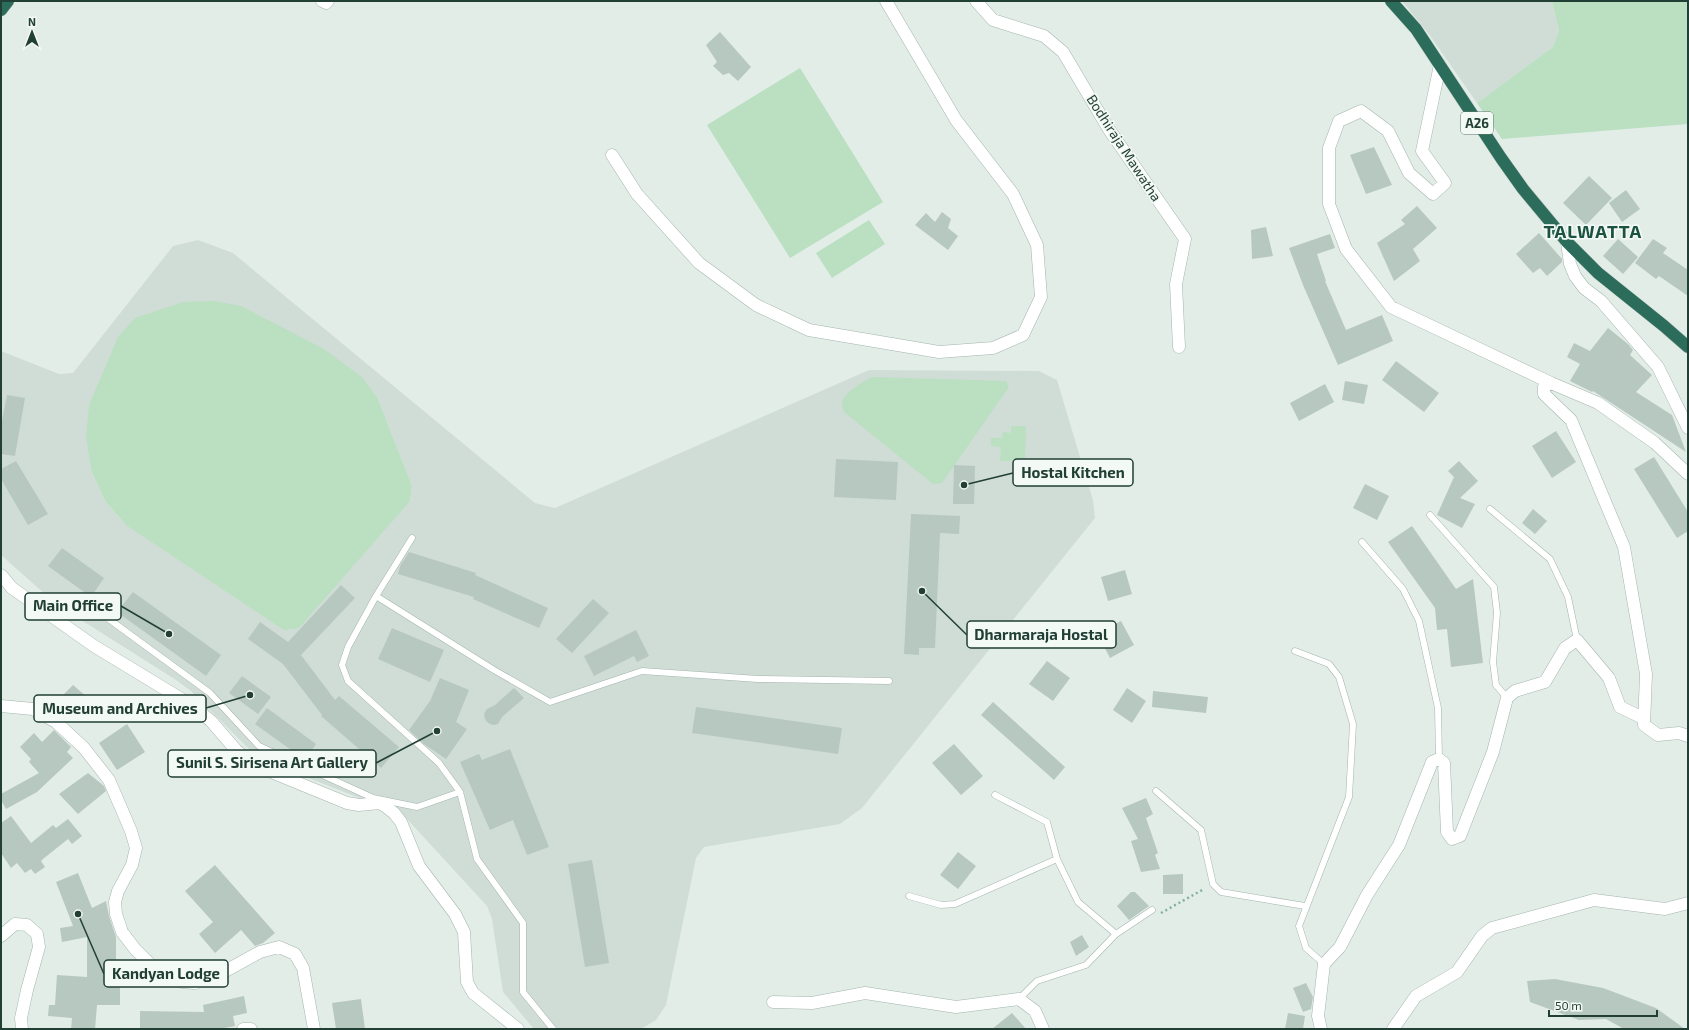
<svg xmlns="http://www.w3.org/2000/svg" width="1689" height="1030" font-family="'Exo 2',sans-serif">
  <rect width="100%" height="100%" fill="#e2ede7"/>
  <path fill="#d0ddd6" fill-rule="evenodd" d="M1402 1H1552L1559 31 1553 47 1477 103 1431 37Z
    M198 240 233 253 535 503 555 508 869 370 1039 371 1057 380 1093 500 1095 518 862 808 840 824 704 847 696 858 666 1005 656 1020 641 1029H534L503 992 492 919 487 906 407 819 397 813 258 758 191 691 176 680 56 604 1 555V351L59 374 73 373 173 246ZM378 399 412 486 410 501 126 525 105 501 92 472Z"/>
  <path fill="#badfc1" d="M1552 1H1688V124L1502 139 1477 103 1553 47 1559 31Z
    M800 68 883 202 790 258 707 125Z
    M869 220 885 244 832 278 816 253Z
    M214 301 241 306 324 349 363 378 378 399 412 486 410 501 299 628 284 630 126 525 105 501 92 472 86 437 89 405 118 337 135 318 183 302Z
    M873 377 1006 381 1009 387 942 483 933 484 844 412C843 409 841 405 842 403 843 393 865 380 873 377Z
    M1011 426H1026L1025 461H1000L1001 447 991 446V438H1002L1003 432 1011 433Z"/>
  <path fill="#b7c8c0" d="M720 32 751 67 738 81 729 73 723 75 713 66 717 62 706 45Z
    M1374 147 1392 185 1366 194 1350 155Z
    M1589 176 1612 198 1586 225 1563 203Z
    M1626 190 1640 209 1622 222 1609 203Z
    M1417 206 1437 228 1413 249 1420 261 1394 281 1377 243 1405 224 1401 220Z
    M942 212 951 219 948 228 958 236 948 250 915 225 926 213 935 222Z
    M1266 227 1273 256 1252 259 1251 230Z
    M1539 233 1562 259V262L1547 276 1540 268 1533 273 1516 254Z
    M1330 234 1335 248 1317 254 1326 281H1325L1346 330 1382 315 1393 341 1338 365 1303 285 1289 248Z
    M1618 239 1638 257 1623 274 1603 256Z
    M1653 239 1667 248 1663 253 1688 270V296L1659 276 1656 279 1635 263Z
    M1608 328 1628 344 1633 350 1630 355 1652 375 1636 392 1672 415 1686 452 1593 391 1592 392 1570 381 1580 364 1567 357 1574 343 1590 351Z
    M1396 361 1439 393 1424 412 1382 380Z
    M1345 381 1368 385 1364 404 1342 400Z
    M1325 384 1334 402 1299 421 1290 403Z
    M7 395 25 398 15 456 1 454V426Z
    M1556 431 1576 462 1552 478 1532 446Z
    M1654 457 1688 512V531L1677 538 1634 469Z
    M836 459 898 462 896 500 834 497Z
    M16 461 48 514 28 525 1 479V469Z
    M1459 461 1478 481 1460 498 1475 504 1462 528 1437 515 1454 477 1448 471Z
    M954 465 975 466 974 504H953Z
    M1365 484 1389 496 1377 520 1353 508Z
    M1533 509 1547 521 1535 534 1522 523Z
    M911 514 960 516 959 534 940 533 935 648H919V655L904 654Z
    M1412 526 1456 589 1473 579 1483 663 1451 667 1447 629 1437 630 1435 608 1388 542Z
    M62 548 104 578 91 597 48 566Z
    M409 552 476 573 475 575 548 608 539 628 473 599 474 597 398 574 400 566Z
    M1125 570 1132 594 1108 601 1101 577Z
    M341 585 355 598 301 655 335 700 339 696 399 747 381 768 321 716 322 715 283 664 248 639 260 622 288 642Z
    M133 592 221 655 206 676 117 612Z
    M593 599 609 613 572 653 556 639Z
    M1121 621 1134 645 1110 658 1097 633Z
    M392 628 444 650 430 682 378 659Z
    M636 630 649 656 637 662 634 656 594 676 584 656Z
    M1047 661 1070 678 1053 701 1029 684Z
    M242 676 271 697 258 714 229 693Z
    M440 678 469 690 456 722 467 729 446 759 424 744 409 730 430 701Z
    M73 685 87 697 72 712 74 714 66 721 47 706 56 697 58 700Z
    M514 688 524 698 502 717 498 724 493 725 488 723 485 719 484 714 487 709 495 705Z
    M1127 688 1146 701 1132 723 1113 710Z
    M1153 691 1208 697 1206 713 1152 707Z
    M993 702 1065 767 1054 780 981 715Z
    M696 707 842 728 838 754 692 733Z
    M267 708 316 744 305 760 255 724Z
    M127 724 145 752 117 770 99 743Z
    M54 730 71 747 67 752 73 758 37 792 6 809 1 800V794L39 773 29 762 31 759 20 747 34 733 42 742Z
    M954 744 983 776 961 795 932 763Z
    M510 749 549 847 527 855 513 820 490 830 460 762 479 754 482 760Z
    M88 773 104 786 106 791 78 814 59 794Z
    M1146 798 1153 814 1146 818 1158 853 1155 855 1160 869 1141 872 1131 841 1138 839 1122 808Z
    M11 816 31 843 53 825 56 828 68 819 82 836 72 844 68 839 43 859 41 861 45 867 35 874 31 869 25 873 17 863 11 868 1 853V823Z
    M958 852 976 866 958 889 940 875Z
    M592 860 609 963 585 967 568 864Z
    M215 865 275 933 263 943 255 946 241 930 215 953 199 934 213 922 185 891Z
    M78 873 92 908 106 901 109 916 116 937V978H120V1005H97L95 1029H71L72 1018 48 1016 49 1005H55L57 975 87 977V937L62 942 60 928 73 926 56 882Z
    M1183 874V894H1163V875Z
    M1131 892H1135L1149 906 1129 920 1117 906Z
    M1082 935 1089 947 1076 956 1070 942Z
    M1555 979 1603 988 1656 1008 1685 1029H1624L1606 1019 1579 1020 1530 1002 1527 981Z
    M1306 983 1313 997 1311 1009 1303 1012 1293 988Z
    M244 996 247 1013 233 1016 235 1026 219 1029H140V1011L204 1012 203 1005Z
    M361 999 365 1029H336L332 1003Z
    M1012 1013 1026 1029H992Z
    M1288 1013 1305 1016 1303 1029H1285Z"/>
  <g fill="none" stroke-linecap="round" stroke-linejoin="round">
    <g stroke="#a4b5ae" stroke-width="7">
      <path id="lane" d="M1490 509 1550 559 1568 597 1577 640
        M1430 515 1494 587 1497 613 1493 662 1496 685 1507 698
        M412 538 376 596 348 647 342 665 348 681 439 763 460 792 477 859 523 923V992L553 1029
        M1362 542 1403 589 1419 621 1438 708 1439 759
        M376 596 494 670 550 702 642 671 758 679 889 681
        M106 617 210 693 259 746 373 798 417 807 460 792
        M1295 651 1329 664 1339 677 1353 724 1349 797 1299 926 1306 948 1324 964
        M1156 791 1201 830 1213 884 1221 892 1305 906
        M995 795 1047 822 1057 859 1078 902 1116 934
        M909 896 941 905 955 904 1057 859
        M1019 999 1037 981 1086 965 1116 934 1152 910"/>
    </g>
    <g stroke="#a4b5ae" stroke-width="13">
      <path id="street" d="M322 1 326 3 328 1
        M976 1 993 20 1044 36 1063 52 1108 128 1185 239 1176 284 1179 347
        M1440 65 1422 151 1445 183 1433 194 1409 173 1388 131 1361 111 1339 121 1329 148V204L1346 249 1391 307 1551 383
        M612 155 637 194 699 263 756 305 809 330 939 352 993 348 1023 335 1041 297 1037 245 1013 194 956 120 886 1
        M1567 242 1570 264 1575 276 1584 288 1601 301 1658 367 1688 428
        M1688 474 1655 443 1598 403 1551 383 1544 387V394L1571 420 1624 547 1646 674 1644 725 1658 735 1679 733 1688 736
        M1 575 12 588 94 646 193 706 211 721 236 750 248 760 264 769 347 803 359 805 379 803 385 806 394 813 401 822 419 866 455 914 464 932 467 982 473 993 518 1029
        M1 706 33 709 56 722 84 748 109 780 131 831 136 848 132 865 118 891 115 902 116 914 122 932 135 949 151 965 169 977 182 982 195 983 220 974 260 952 279 947 295 954 303 968 314 1029
        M773 1002 812 1003 865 993 956 1007 1019 999 1035 1011 1043 1029
        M243 1029H251
        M1321 1029 1318 1016 1324 964 1340 947 1367 895 1399 845 1432 762 1439 759 1444 763 1447 832 1452 839 1460 836 1493 752 1507 698 1515 691 1545 682 1565 648 1577 640 1609 678 1620 707 1643 718
        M1393 1029 1416 996 1457 972 1482 936 1492 928 1594 900 1665 909 1688 903"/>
    </g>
    <g stroke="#a0b9ae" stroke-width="13">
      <path id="secondary" d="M1 936 15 924 27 925 37 934 39 947 27 990 21 1018 22 1029"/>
    </g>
    <g stroke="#c1c9c6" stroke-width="13">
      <path id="highway" d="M1391 1 1416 29 1501 158 1523 189 1567 242 1598 273 1664 326 1688 347
        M1 10 8 1"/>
    </g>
    <path stroke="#81b29f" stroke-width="2.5" stroke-dasharray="2 3" stroke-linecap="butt" d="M1161 913 1204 889"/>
    <use href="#lane" stroke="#fff" stroke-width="6"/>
    <use href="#street" stroke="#fff" stroke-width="12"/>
    <use href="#secondary" stroke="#fff" stroke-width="12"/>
    <use href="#highway" stroke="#2c6c5a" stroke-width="12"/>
  </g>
  <g text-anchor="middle" stroke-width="3.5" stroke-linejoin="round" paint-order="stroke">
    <rect fill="#f3f9f5" stroke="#60776f" stroke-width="1" x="1461" y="112" width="32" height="22" rx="3"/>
    <g font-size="13" font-weight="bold" fill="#213f35">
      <text x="1477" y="128">A26</text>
    </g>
    <g font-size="14" fill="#213f35" stroke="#f3f9f5">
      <text transform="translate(1124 148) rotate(57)" y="5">Bodhiraja Mawatha</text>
    </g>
    <g font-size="18" font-weight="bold" letter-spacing="1" fill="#1c5241" stroke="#f3f9f5">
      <text x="1593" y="238">TALWATTA</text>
    </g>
  </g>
  <path fill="none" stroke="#213f35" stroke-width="1.5" d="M964 485L1013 473M169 634L121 606M922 591L967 635M250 695L206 708M437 731L376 763M78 914L104 974"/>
  <g fill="#213f35" stroke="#f3f9f5" stroke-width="1.5">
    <circle cx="964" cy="485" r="4"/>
    <circle cx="169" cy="634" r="4"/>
    <circle cx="922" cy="591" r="4"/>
    <circle cx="250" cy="695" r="4"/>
    <circle cx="437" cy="731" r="4"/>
    <circle cx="78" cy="914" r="4"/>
  </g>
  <g fill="#f3f9f5" stroke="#213f35" stroke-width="1.5">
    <rect x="1013" y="459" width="120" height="27" rx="4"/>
    <rect x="25" y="593" width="96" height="27" rx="4"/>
    <rect x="967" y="621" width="149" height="27" rx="4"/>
    <rect x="34" y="695" width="172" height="27" rx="4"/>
    <rect x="168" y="750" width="208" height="27" rx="4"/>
    <rect x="104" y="960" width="124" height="27" rx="4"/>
  </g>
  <g font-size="15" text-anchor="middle" font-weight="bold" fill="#213f35">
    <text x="1073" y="478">Hostal Kitchen</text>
    <text x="73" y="611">Main Office</text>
    <text x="1041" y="640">Dharmaraja Hostal</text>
    <text x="120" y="714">Museum and Archives</text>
    <text x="272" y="768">Sunil S. Sirisena Art Gallery</text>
    <text x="166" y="979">Kandyan Lodge</text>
  </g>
  <rect width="1689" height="1030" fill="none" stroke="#213f35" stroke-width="4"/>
  <g transform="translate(32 32)" stroke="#f3f9f5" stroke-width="3" paint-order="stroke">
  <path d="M0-3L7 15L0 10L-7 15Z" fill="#213f35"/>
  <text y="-6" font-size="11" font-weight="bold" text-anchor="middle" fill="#213f35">N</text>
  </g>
  <path d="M1549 1010v6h108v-6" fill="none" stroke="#213f35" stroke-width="2"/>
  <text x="1555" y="1010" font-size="12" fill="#213f35" stroke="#f3f9f5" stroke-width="3" paint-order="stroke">50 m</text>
</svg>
